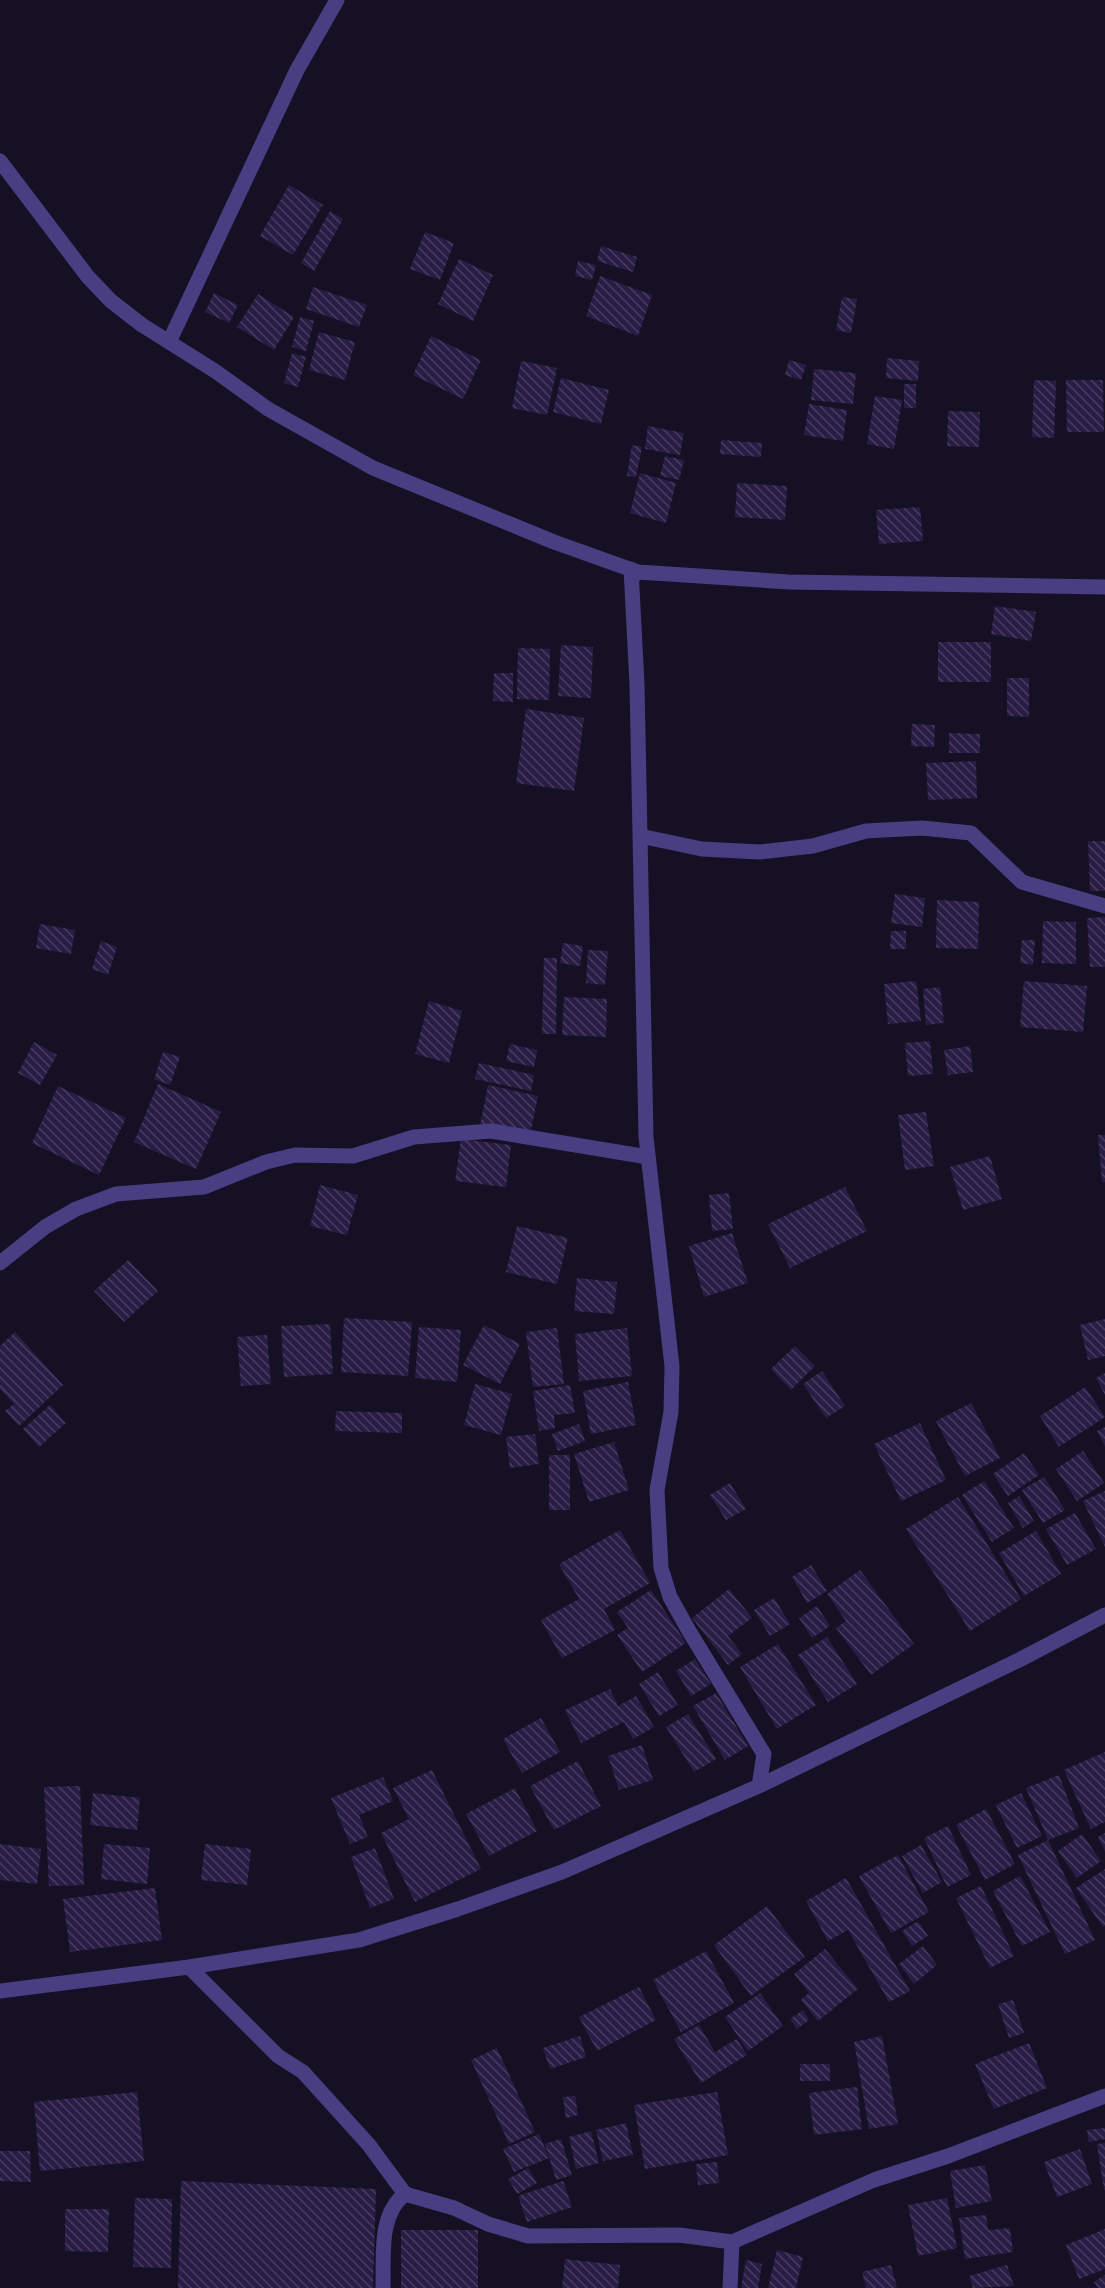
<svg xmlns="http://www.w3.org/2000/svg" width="1105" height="2288" font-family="Arial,sans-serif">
  <defs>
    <pattern id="building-back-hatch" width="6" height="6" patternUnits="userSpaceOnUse" patternTransform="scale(1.5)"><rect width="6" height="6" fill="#2a1d45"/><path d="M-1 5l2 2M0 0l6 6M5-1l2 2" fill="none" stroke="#483d61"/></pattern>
  </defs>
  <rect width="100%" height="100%" fill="#161025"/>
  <path fill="url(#building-back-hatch)" d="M289 185 323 205 293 255 260 236Z
    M330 211 343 219 314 271 301 263Z
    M425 232 454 243 440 280 410 269Z
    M601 246 637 257 633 272 597 261Z
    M459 259 493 275 473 321 438 304Z
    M578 261 596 265 592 280 575 276Z
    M600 276 652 295 638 336 586 316Z
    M313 287 367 305 359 327 306 309Z
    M214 293 238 305 229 323 205 312Z
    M258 294 294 317 274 350 237 327Z
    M842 297 857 299 851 333 836 330Z
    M300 317 314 321 306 351 292 347Z
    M319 332 355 342 345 380 309 370Z
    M431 336 481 360 463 399 413 375Z
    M292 353 306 357 298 387 284 383Z
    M887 358 919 361 918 381 886 378Z
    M789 360 806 365 801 380 785 375Z
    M521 361 557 368 547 415 512 408Z
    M814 369 856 373 853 404 811 400Z
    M561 378 609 390 601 424 553 412Z
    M1034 380 1056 381 1054 438 1032 437Z
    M1066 380H1103L1104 432H1067Z
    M904 384H916V408H904Z
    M875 396 902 400 894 449 867 444Z
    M809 404 847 410 843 441 804 435Z
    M948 411 980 412 979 447 947 446Z
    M648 426 684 433 680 455 645 449Z
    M721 440 762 443 761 457 720 454Z
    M632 445 642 447 636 477 627 476Z
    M665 456 684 460 679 480 660 476Z
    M640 473 676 483 666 523 630 513Z
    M737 483 787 486 785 520 735 517Z
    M920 507 923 541 879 544 876 510Z
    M995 606 1036 612 1031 641 991 634Z
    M938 642H991V682H938Z
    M561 645 593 647 591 698 558 696Z
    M518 648 550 649 549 700 517 699Z
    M494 673H513V702L493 701Z
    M1007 678H1029V717L1007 716Z
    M526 709 584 718 574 791 516 783Z
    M912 724 935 725 934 747 911 746Z
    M949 733 980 734V753H949Z
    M976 761 977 798 928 800 926 763Z
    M1088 841H1105V891H1090Z
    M895 894 925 898 922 927 891 923Z
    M937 900 979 902 978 949 936 948Z
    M1105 917V967H1090L1087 918Z
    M1043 921 1076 922V964L1042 963Z
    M40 924 75 930 71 954 36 948Z
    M891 931H906V949H890Z
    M1022 940H1035L1033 965 1020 963Z
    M101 941 117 947 108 975 92 969Z
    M563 943 583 946 580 966 560 963Z
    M588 950 608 951 605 985 586 983Z
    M544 958H557L556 1034H542Z
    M916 981 921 1021 888 1024 884 984Z
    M1024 981 1087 986 1083 1032 1020 1027Z
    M940 987 944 1023 926 1025 923 989Z
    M564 997 607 999 606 1037 562 1035Z
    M429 1001 462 1011 449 1063 415 1054Z
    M930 1041 933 1074 908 1076 905 1043Z
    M34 1042 57 1055 40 1085 18 1073Z
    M510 1044 537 1050 534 1067 506 1061Z
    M970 1046 973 1072 948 1075 944 1050Z
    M163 1052 180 1057 170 1085 154 1079Z
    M479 1063 534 1075 531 1091 475 1079Z
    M158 1084 221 1112 196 1169 134 1142Z
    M488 1085 538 1096 530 1135 480 1125Z
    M58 1086 126 1118 99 1175 32 1143Z
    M926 1112 934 1166 905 1170 898 1115Z
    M1098 1135H1105V1182H1102Z
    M461 1139 511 1145 506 1187 455 1181Z
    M990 1156 1002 1199 963 1210 950 1167Z
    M320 1185 358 1195 347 1235 310 1226Z
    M845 1187 867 1231 790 1268 768 1224Z
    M729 1193 733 1229 712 1231 709 1195Z
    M517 1226 568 1238 557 1284 506 1272Z
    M732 1233 748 1283 704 1297 689 1246Z
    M128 1260 158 1291 124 1322 94 1291Z
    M577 1278 617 1282 614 1314 574 1311Z
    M344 1318 412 1322 408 1376 341 1372Z
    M1105 1319V1356L1088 1360 1080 1325Z
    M330 1324 333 1374 284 1377 281 1326Z
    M484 1325 520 1344 500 1384 463 1365Z
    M419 1327 461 1330 457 1382 415 1378Z
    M557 1328 564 1384 533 1387 526 1332Z
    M627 1328 632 1376 579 1381 575 1334Z
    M15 1332 63 1385 19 1426 5 1411 14 1404 0 1389V1346Z
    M267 1335 271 1384 241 1386 237 1337Z
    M795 1346 815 1366 791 1390 771 1369Z
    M822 1371 845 1406 826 1418 803 1384Z
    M1105 1373V1395L1096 1378Z
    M628 1382 636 1425 591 1434 583 1391Z
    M475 1384 512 1394 501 1435 464 1425Z
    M570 1385 575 1413 554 1415 555 1428 539 1431 533 1391Z
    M1085 1387 1105 1417 1059 1447 1040 1416Z
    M971 1403 1000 1458 965 1476 936 1421Z
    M50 1405 66 1423 39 1447 23 1429Z
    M336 1411 402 1413V1433L335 1431Z
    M920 1423 946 1480 901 1501 874 1444Z
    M579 1424 585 1441 558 1451 552 1434Z
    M1105 1427V1446L1097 1431Z
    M535 1434 539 1464 510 1468 506 1437Z
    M614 1442 629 1490 589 1502 574 1454Z
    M1083 1451 1104 1483 1077 1501 1056 1469Z
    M1024 1453 1039 1475 1008 1496 993 1474Z
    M549 1455H570V1510H549Z
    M1044 1477 1065 1510 1043 1523 1022 1490Z
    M984 1481 1014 1528 992 1542 962 1495Z
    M730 1483 746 1509 726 1520 710 1495Z
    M1105 1491V1547L1083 1501Z
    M1019 1496 1034 1521 1023 1528 1008 1503Z
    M958 1497 1021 1599 970 1631 906 1529Z
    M1075 1513 1096 1549 1067 1565 1046 1529Z
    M620 1530 650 1583 604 1609 615 1630 562 1658 541 1620 579 1599 559 1564Z
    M1036 1531 1061 1574 1024 1596 999 1553Z
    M811 1565 827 1591 807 1603 792 1577Z
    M860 1570 914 1644 871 1675 836 1628 846 1621 827 1594Z
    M729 1589 752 1618 728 1636 742 1654 728 1665 692 1618Z
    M651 1590 686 1643 642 1672 617 1635 628 1628 617 1612Z
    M774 1598 790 1624 770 1636 754 1610Z
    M817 1606 830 1626 812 1638 799 1618Z
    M827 1637 857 1684 828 1702 798 1655Z
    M778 1644 816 1705 777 1729 740 1667Z
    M695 1659 711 1684 691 1696 676 1671Z
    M658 1672 678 1705 659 1716 639 1684Z
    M610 1689 618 1706 636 1696 654 1727 633 1739 624 1722 581 1743 565 1710Z
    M716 1693 748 1746 725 1760 693 1706Z
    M688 1714 716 1759 694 1772 666 1727Z
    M541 1718 560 1752 522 1773 503 1739Z
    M642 1745 653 1780 619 1790 608 1756Z
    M1105 1752V1822L1091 1829 1064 1770Z
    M578 1761 601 1806 554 1830 530 1786Z
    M432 1770 481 1869 415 1902 381 1833 409 1819 393 1788Z
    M1059 1775 1079 1828 1048 1840 1095 1940 1065 1954 1018 1855 1048 1840 1026 1788Z
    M383 1777 393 1801 359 1815 368 1837 350 1844 331 1798Z
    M80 1786 84 1885 49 1886 44 1787Z
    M515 1788 537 1831 489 1856 466 1814Z
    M93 1793 140 1798 137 1830 90 1825Z
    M1021 1793 1042 1836 1017 1848 996 1805Z
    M986 1809 1015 1864 985 1880 956 1825Z
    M948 1826 971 1875 947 1887 924 1838Z
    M1105 1833V1851L1098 1837Z
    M1082 1834 1101 1861 1077 1878 1058 1851Z
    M0 1844 41 1849 37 1884 0 1880Z
    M104 1844 150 1848 147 1884 101 1879Z
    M205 1844 251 1849 247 1885 201 1880Z
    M921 1845 942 1882 923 1893 902 1856Z
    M375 1848 394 1899 370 1908 351 1857Z
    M898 1855 929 1912 891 1933 859 1876Z
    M1105 1869V1926L1103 1927 1076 1888Z
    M1020 1876 1050 1932 1022 1946 993 1891Z
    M846 1878 910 1991 889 2002 848 1930 828 1941 806 1901Z
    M981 1886 1014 1956 990 1968 956 1898Z
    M155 1888 162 1940 70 1952 63 1899Z
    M767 1906 805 1957 751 1996 714 1945Z
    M918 1921 928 1936 912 1946 902 1931Z
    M923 1946 937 1965 914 1984 899 1964Z
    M825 1949 858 1989 818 2021 801 2000 809 1993 794 1974Z
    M706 1951 734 2003 681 2032 653 1980Z
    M639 1987 656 2020 597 2051 579 2017Z
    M760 1993 783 2026 748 2051 725 2017Z
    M1013 2000 1024 2033 1009 2038 998 2004Z
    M803 2010 809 2020 797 2029 790 2019Z
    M699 2025 715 2052 737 2039 747 2055 701 2083 674 2039Z
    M580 2036 586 2057 550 2069 543 2048Z
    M882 2036 898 2124 869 2129 854 2042Z
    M1029 2043 1047 2088 994 2109 975 2064Z
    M497 2048 535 2132 509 2144 471 2060Z
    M800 2064H830V2081H800Z
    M857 2087 862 2129 814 2135 809 2093Z
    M137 2092 144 2161 40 2171 34 2102Z
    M717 2092 728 2155 645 2169 634 2105Z
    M575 2096 578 2115 566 2118 563 2097Z
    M626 2123 633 2155 603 2161 596 2130Z
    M1105 2128V2139L1089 2142 1087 2130Z
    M591 2131 599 2163 576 2169 569 2137Z
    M539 2134 549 2158 514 2172 503 2149Z
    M561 2139 572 2175 556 2180 545 2144Z
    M1105 2143V2190H1104L1097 2144Z
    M1080 2149 1092 2184 1057 2197 1044 2162Z
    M0 2151H30L31 2182 0 2181Z
    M717 2162 719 2183 698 2185 696 2164Z
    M985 2165 992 2201 956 2208 950 2171Z
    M528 2168 537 2183 517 2194 508 2179Z
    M181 2181 376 2189 373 2288H178Z
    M563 2181 572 2207 527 2222 518 2196Z
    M135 2198 172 2199 171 2268 133 2267Z
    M947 2198 957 2248 918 2256 908 2205Z
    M65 2209H109L108 2252 65 2251Z
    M986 2215 988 2230 1010 2228 1013 2252 965 2259 959 2218Z
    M1105 2229V2269L1079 2279 1066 2245Z
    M401 2230H478V2288H401Z
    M777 2250 803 2257 796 2288H768Z
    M565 2259 620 2265 618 2288H562Z
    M746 2260 762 2264 758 2288H741Z
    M891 2265 897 2288H866L862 2272Z
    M1007 2265 1014 2286 973 2288 969 2276Z
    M1105 2275V2288H1098L1094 2282Z"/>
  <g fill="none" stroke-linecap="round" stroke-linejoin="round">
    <path stroke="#483e81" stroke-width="15" d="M0 161 88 277 111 301 142 325 215 371 268 409 373 468 554 542 638 572 789 582 1105 587
      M169 342 297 70 337 0
      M638 572 635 575 631 569 637 684 646 1137 672 1366 671 1412 657 1490 661 1568 670 1597 689 1631 764 1754 759 1786
      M640 836 702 849 760 852 813 846 866 831 922 828 971 833 1022 882 1105 906
      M0 1263 45 1227 76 1209 116 1194 204 1187 266 1162 295 1155 353 1156 414 1137 491 1131 648 1157
      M189 1967 278 2056 303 2072 369 2145 405 2194 454 2208 488 2224 528 2236 679 2235 732 2242 874 2180 948 2156 1105 2096
      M0 1991 189 1967 359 1940 458 1909 562 1872 759 1786 1021 1659 1105 1615
      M383 2288C384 2256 378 2215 405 2194
      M730 2288 732 2242"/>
  </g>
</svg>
